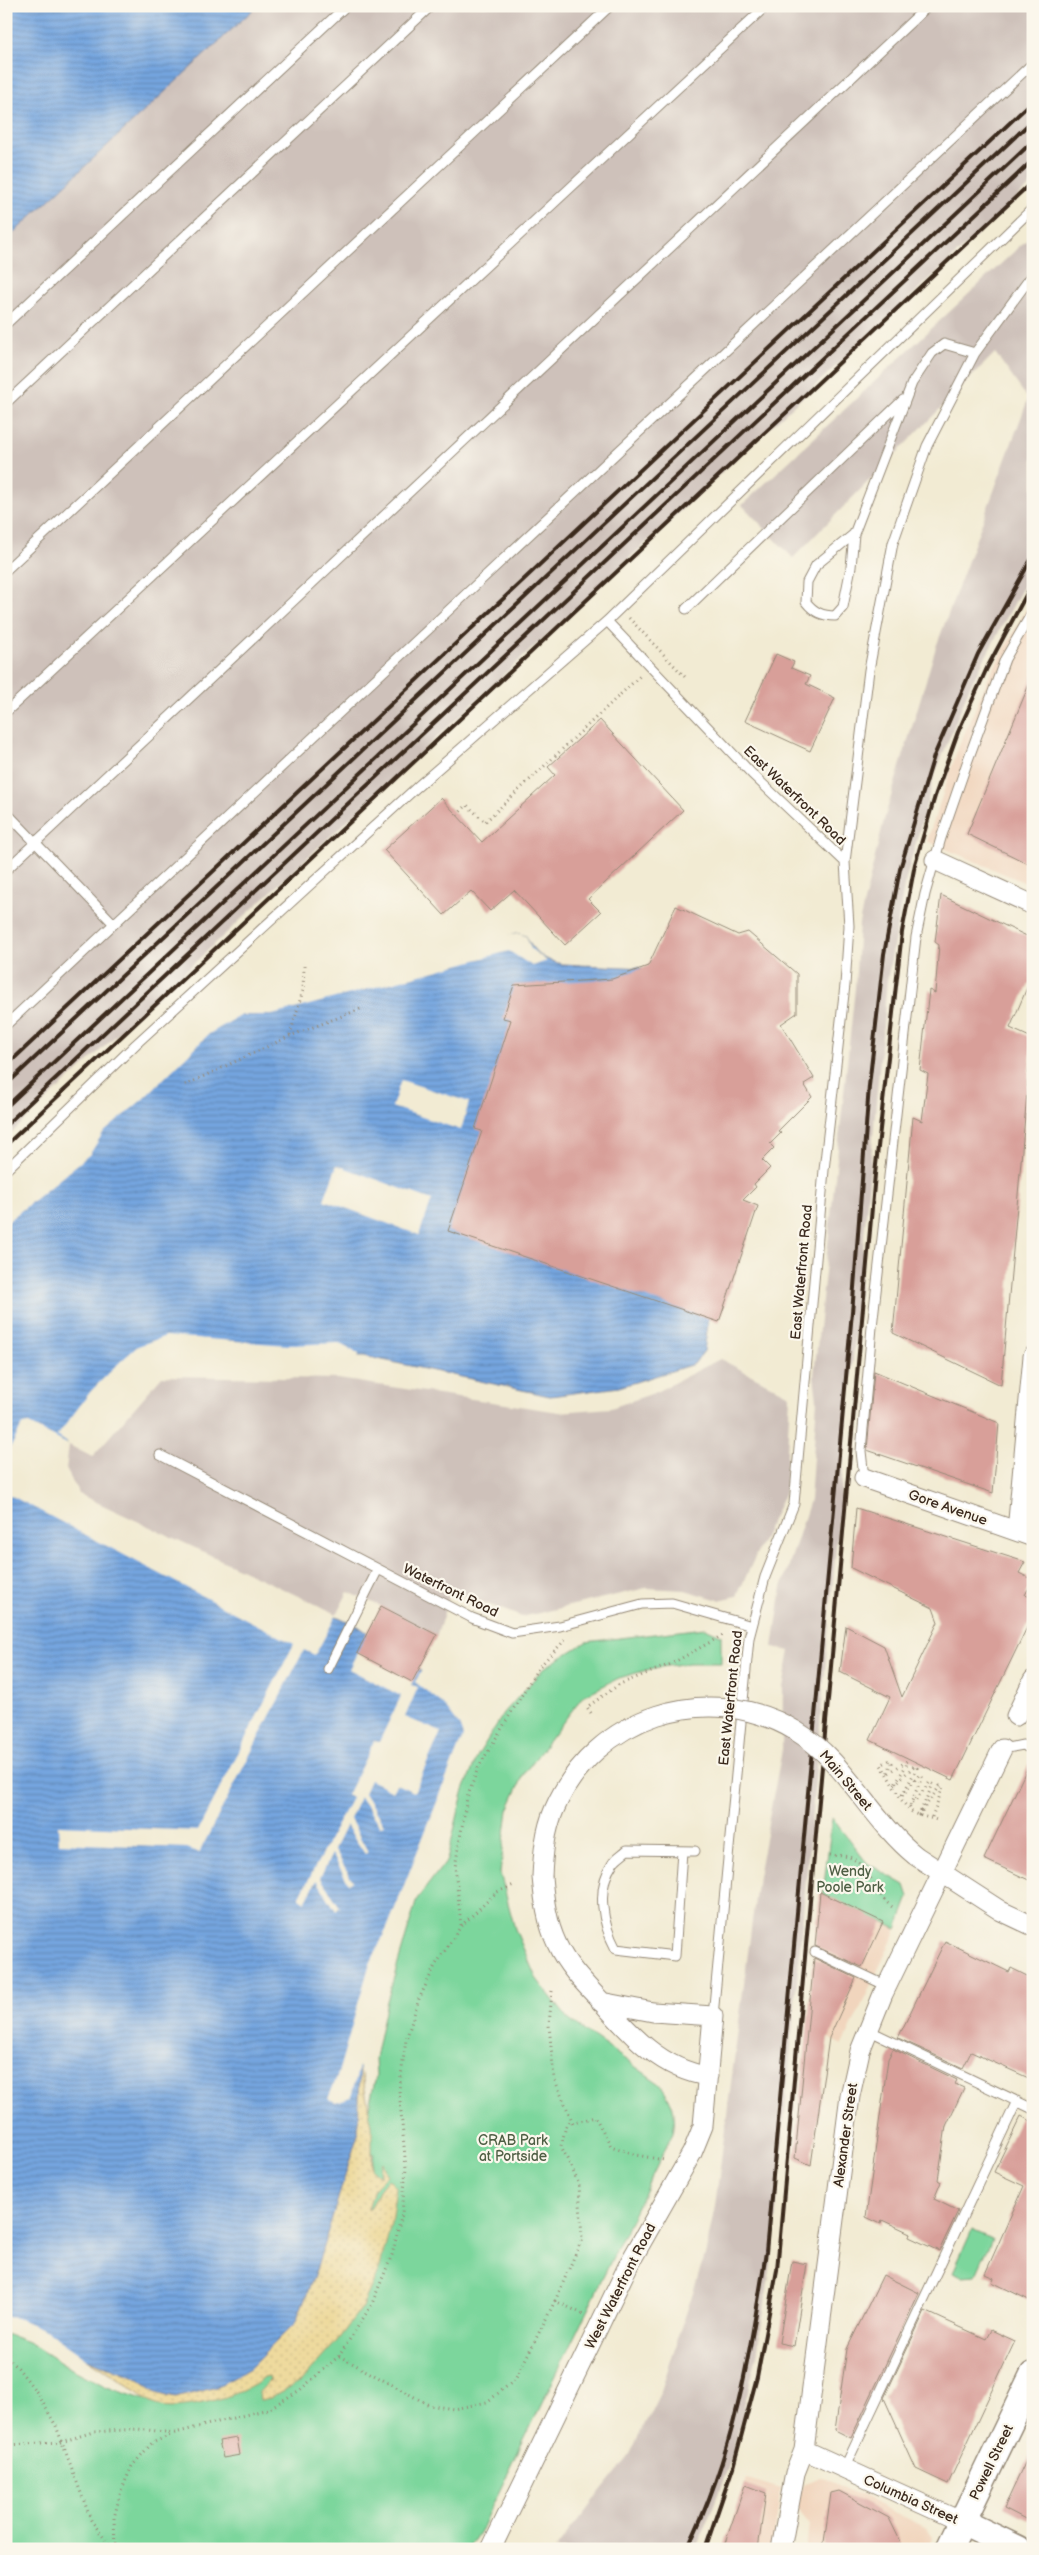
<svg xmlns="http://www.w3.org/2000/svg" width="1039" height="2555" font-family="'Balsamiq Sans',sans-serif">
  <defs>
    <pattern id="sand-dots" width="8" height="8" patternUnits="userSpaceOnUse" patternTransform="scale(1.25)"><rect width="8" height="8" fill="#eeda9e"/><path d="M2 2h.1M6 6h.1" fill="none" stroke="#cdbb88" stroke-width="1.8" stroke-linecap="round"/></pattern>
    <pattern id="water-rules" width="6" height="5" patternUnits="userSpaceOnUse" patternTransform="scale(1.25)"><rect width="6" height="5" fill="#75a5df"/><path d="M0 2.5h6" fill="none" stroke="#6187b4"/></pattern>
  </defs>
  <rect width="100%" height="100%" fill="#fbf7ec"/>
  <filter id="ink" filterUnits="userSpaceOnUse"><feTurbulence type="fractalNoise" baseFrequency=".02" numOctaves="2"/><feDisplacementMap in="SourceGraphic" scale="10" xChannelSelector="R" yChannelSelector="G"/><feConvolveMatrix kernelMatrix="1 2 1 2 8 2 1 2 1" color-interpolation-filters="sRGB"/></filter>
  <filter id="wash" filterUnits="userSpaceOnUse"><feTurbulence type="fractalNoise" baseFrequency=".0096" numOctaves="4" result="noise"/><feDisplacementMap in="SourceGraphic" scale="20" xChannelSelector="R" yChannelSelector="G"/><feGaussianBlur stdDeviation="1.12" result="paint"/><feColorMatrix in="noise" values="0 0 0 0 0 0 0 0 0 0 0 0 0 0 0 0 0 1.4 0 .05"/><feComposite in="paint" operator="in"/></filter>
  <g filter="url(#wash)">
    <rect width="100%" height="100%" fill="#f2ebd3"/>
    <path fill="#f1d5bd" d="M1033 597V886L927 841 957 751 988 679Z
      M820 1892 897 1929 843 2045 807 2027Z
      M818 2478 825 2479 925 2527 929 2530 932 2537 928 2549H807L810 2525 796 2508 801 2488 805 2483Z
      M747 2479 781 2489 772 2549H723Z"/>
    <path fill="#cec1ba" d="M256 6H1033V183L6 1138V240Z
      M1033 234V568L969 688 934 777 904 886 887 981 772 2257 757 2355 730 2463 696 2549H555L630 2454 661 2391 706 2252 715 2206 758 1876 782 1750 783 1687 790 1651 773 1647 782 1587 810 1500 817 1400 814 1376 855 988 859 923 884 820 936 647 1028 399 995 353 793 558 742 505Z
      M720 1359 790 1395 785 1492 737 1596 719 1600 685 1590 646 1588 522 1617 451 1590 437 1635 412 1682 381 1606 348 1592 315 1655 6 1457 27 1423 92 1457 162 1376 338 1379 559 1412 611 1408 654 1393Z"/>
    <path fill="#7cd69c" stroke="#5c805d" d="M705 1628 721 1635V1663H689L654 1668 619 1678 583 1696 525 1772 508 1810 500 1873 515 1929 536 1978 569 2020 660 2084C672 2101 677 2112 673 2133L480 2531 468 2549H19L6 2543V2334L28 2342 64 2365 107 2387 154 2403 234 2393 270 2374 367 2197 374 2154 360 2146 376 2076 375 2058 387 2001 417 1899 447 1860 463 1793 478 1755 504 1713 544 1668 586 1642Z
      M832 1818 867 1863 905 1885 909 1897 897 1929 823 1894Z
      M972 2230 992 2239 976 2275 962 2276 953 2272Z"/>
    <path fill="url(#sand-dots)" stroke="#94825e" d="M360 2064 372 2126V2170L380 2177 383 2162 387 2175 374 2188 368 2210 371 2208 379 2190 388 2179 396 2187 391 2223 380 2267 361 2309 337 2341 301 2381 270 2398 260 2400 259 2392 271 2380 270 2377 264 2378C247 2395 176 2414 154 2404 144 2400 135 2390 126 2384 113 2375 100 2367 87 2359L112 2362Z"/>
    <path fill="url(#water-rules)" stroke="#58687e" d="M6 6H257L6 240Z
      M517 933 526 936C533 953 543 960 562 964L686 970 754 1009 704 1351 694 1364 619 1387 550 1396 364 1356 269 1354 173 1341 147 1350 130 1362 67 1442 64 1469 77 1496 358 1626 429 1677 467 1727 448 1787 371 1996 360 2064 358 2134 314 2276 295 2323 250 2368 216 2387 175 2398 156 2393 135 2377 87 2359 25 2328 6 2325V1202L217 1016Z"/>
    <path fill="#f2ebd3" d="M517 933 526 936 531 949 547 961 532 966 509 951 272 1015H241L209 1034 143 1099 103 1133 90 1154 6 1223V1199L166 1052 216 1013 242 1001 350 972 487 938Z
      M401 1080 469 1102 461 1130 392 1107Z
      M337 1165 432 1200 419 1235 324 1200Z
      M166 1336 289 1345 338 1343 359 1354 358 1358 269 1357 173 1343 148 1353 132 1363 69 1444 57 1436 91 1391 122 1360 138 1346Z
      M27 1423 69 1445 66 1469 79 1494 337 1614 315 1655 304 1650 199 1853 187 1848 59 1843 58 1825 198 1831 294 1644 6 1493V1457L22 1425Z
      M368 1631 420 1668 411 1685 418 1687 405 1717 441 1732 414 1792 396 1784 393 1791 370 1780 364 1793 384 1825 380 1826 360 1797 350 1819 368 1852 365 1854 346 1825 334 1849 353 1881 349 1884 332 1854 320 1877 340 1907 336 1911 317 1880 305 1902 299 1898 351 1798 347 1795 374 1741 379 1742 401 1696 349 1669Z
      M422 1670 431 1676 469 1726 472 1742 451 1788 373 1997 362 2076 359 2066 351 2097 336 2102 328 2099 337 2077 369 1966 388 1926 463 1736 459 1725 443 1704 415 1682Z
      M6 2317 17 2318 47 2331 97 2366 24 2331 6 2327Z"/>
    <g id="blocks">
      <path fill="#d89f99" d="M776 654 794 662 791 668 810 676 806 684 835 698 810 751 745 721Z
        M1033 675V866L967 834Z
        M600 720 683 810 588 899 601 912 565 945 514 890 490 911 471 891 444 915 384 850 441 798 482 842 555 775 548 767Z
        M941 895 1033 939V985L1029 983 1010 1028 1032 1038 1001 1385 893 1333 913 1117 922 1121 928 1074 920 1070 929 990 935 993 939 945 935 942Z
        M676 906 738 935 748 932 797 974V1013L781 1024 814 1078 804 1084 812 1097 778 1131 781 1133 770 1144 774 1148 762 1160 770 1168 754 1184 756 1187 743 1200 758 1206 719 1322 448 1231 482 1131 475 1129 511 1020 503 1018 514 985 612 979 648 966Z
        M874 1371 999 1423 993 1493 867 1450Z
        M856 1508 1025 1562 1019 1573 1033 1580 1025 1595 1033 1598V1615L953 1780 870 1740 890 1697 840 1672 846 1626 884 1646 902 1697 938 1622 933 1608 851 1568Z
        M381 1606 437 1635 412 1682 357 1653Z
        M1033 1756V1882L984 1859Z
        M820 1892 883 1922 862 1967 815 1946Z
        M945 1941 1009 1972 1011 1968 1033 1979V2080L971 2052 963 2068 898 2038Z
        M814 1958 856 1978 829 2038 811 2165 795 2158Z
        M893 2049 957 2080 955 2084 964 2088 946 2126 938 2180 941 2182 934 2199 958 2211 939 2251 909 2237 910 2233 882 2220 881 2224 866 2217 888 2059Z
        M1021 2116 1033 2122V2302L992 2282 994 2278 985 2274 1024 2186 994 2172Z
        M792 2261 807 2264 794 2346 779 2343Z
        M883 2275 919 2293 851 2438 835 2430 847 2349Z
        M925 2311 986 2339 991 2330 1015 2341 948 2484 916 2469 884 2398Z
        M237 2438 240 2455 223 2458 219 2441Z
        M1033 2446V2523L1004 2508Z
        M745 2485 766 2493 758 2549H723Z
        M839 2491 889 2518 904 2549H823L831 2493Z"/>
    </g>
  </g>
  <g filter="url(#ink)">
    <use href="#blocks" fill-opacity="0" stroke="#968a78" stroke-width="1"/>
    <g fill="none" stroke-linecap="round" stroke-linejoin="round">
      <g stroke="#968a78" stroke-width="11">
        <path id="lane" d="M6 324 346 6
          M6 403 431 6
          M854 534 816 565 807 582 806 602C814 612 822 616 835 616L843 607 851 567 854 534 912 383 932 353 944 344 975 353
          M6 570 610 6
          M686 609 903 400
          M607 621 752 774 845 862
          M6 712 766 6
          M6 812 114 924
          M6 870 928 6
          M6 1025 1033 63
          M6 1170 136 1044 417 787 607 621 1033 208
          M160 1455 472 1618 512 1633 560 1626 642 1604 672 1603 752 1626
          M864 1478 861 1451 872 1327 916 937 925 894 941 838 968 760 1005 659 1033 611
          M328 1669 378 1569
          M1002 1749 1023 1745 1033 1750
          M682 1851 675 1956 616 1949C603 1925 595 1889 613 1863 616 1858 623 1854 627 1850L695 1851
          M815 1952 887 1986
          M713 2016 749 1638 765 1577 794 1504 824 1170 845 985 849 926 845 862 869 670 893 543 927 446 975 353 1033 274
          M868 2030 1033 2109
          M844 2469 1017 2101"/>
      </g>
      <g stroke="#968a78" stroke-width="21">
        <path id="street" d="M935 860 1033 905
          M864 1478 1033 1537
          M1017 1531 1033 1356
          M1016 1716 1033 1680
          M916 1856 1001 1911 1033 1926
          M542 1877C544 1900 547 1923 557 1944 567 1966 584 1983 601 2001 630 2034 662 2070 708 2076
          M804 2450 962 2522
          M491 2549 629 2264 692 2153 703 2126 713 2016 653 2012 601 2002
          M781 2549 795 2473 804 2450 850 2096 860 2051 883 1994 1002 1749"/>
      </g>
      <g stroke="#968a78" stroke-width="29">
        <path id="secondary" d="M962 2522 1018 2549
          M949 2549 1033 2375"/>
      </g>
      <path stroke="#968a78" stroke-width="3" stroke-dasharray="1 4" stroke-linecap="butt" d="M629 618 686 678
        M457 815 467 805 485 822 641 675
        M290 1035 303 990 304 966
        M185 1085 290 1036 363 1008
        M591 1713 587 1707 620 1684 671 1664 723 1635
        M932 1817 943 1787 940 1786 919 1815 933 1784 930 1782 909 1808 922 1777 919 1775 901 1797 917 1768 914 1766 894 1785 906 1766 907 1761 887 1774 892 1763 890 1760 881 1765C891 1779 899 1801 912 1812 919 1817 931 1817 939 1821
        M830 1855C837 1856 847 1855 853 1859 872 1869 875 1897 894 1908
        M461 1925 455 1867 467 1798 478 1768 538 1668 565 1640
        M552 1991 549 2025 554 2078 573 2123 595 2117 611 2146 636 2155 664 2160
        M555 2301 582 2239 579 2184 561 2146 566 2126 570 2118
        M339 2356 429 2405 454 2409 487 2402 515 2380 555 2301 585 2315
        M6 2358 18 2368 38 2394 56 2426 91 2520 112 2549
        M6 2445 61 2442 93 2432 138 2429 175 2433 268 2409 300 2390 339 2356 371 2306 392 2255 402 2214 406 2168 399 2090 406 2040 419 1999 435 1966 461 1926 497 1892 514 1885
        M115 2549 114 2518 121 2491 132 2466 152 2443 173 2434"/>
      <use href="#lane" stroke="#fff" stroke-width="9"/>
      <use href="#street" stroke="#fff" stroke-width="19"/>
      <use href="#secondary" stroke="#fff" stroke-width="26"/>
      <path stroke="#3b2a1e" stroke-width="4" d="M6 1066 1033 101
        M6 1085 1033 120
        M6 1107 1033 141
        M6 1125 1033 160
        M6 1145 1033 181
        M687 2549C734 2455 750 2354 766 2252L853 1301 869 1086 884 954 900 869 934 756 978 654 1033 556
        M705 2549 733 2467 757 2377 777 2270 875 1174 902 932 915 864 935 796 958 732 987 668 1033 582"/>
      <g stroke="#968a78" stroke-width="21" stroke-linecap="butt">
        <path id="street-bridge" d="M542 1877C543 1854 545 1831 554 1810 594 1716 708 1678 796 1731 846 1761 871 1820 916 1856"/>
      </g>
      <use href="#street-bridge" stroke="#fff" stroke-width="19"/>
    </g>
  </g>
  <g text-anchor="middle" stroke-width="4.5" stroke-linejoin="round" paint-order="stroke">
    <g font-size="14" fill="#3b2a1e" stroke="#fbf7ec">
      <text transform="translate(795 795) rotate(44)" y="5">East Waterfront Road</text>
      <text transform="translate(801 1272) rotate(-85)" y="5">East Waterfront Road</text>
      <text transform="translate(948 1507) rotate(19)" y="5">Gore Avenue</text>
      <text transform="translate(451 1590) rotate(26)" y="5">Waterfront Road</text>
      <text transform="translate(730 1698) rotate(-84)" y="5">East Waterfront Road</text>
      <text transform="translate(846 1780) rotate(50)" y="5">Main Street</text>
      <text transform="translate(845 2135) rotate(-82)" y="5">Alexander Street</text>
      <text transform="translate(620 2286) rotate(-63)" y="5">West Waterfront Road</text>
      <text transform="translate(991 2462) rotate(-64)" y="5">Powell Street</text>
      <text transform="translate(911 2499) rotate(24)" y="5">Columbia Street</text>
    </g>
    <g font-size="14" fill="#4e5e44" stroke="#fbf7ec">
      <text x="850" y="1876">Wendy<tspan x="850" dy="16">Poole Park</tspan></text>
      <text x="513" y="2145">CRAB Park<tspan x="513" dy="16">at Portside</tspan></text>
    </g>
  </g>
  <rect width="1039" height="2555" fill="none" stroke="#fbf7ec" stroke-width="25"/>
</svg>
